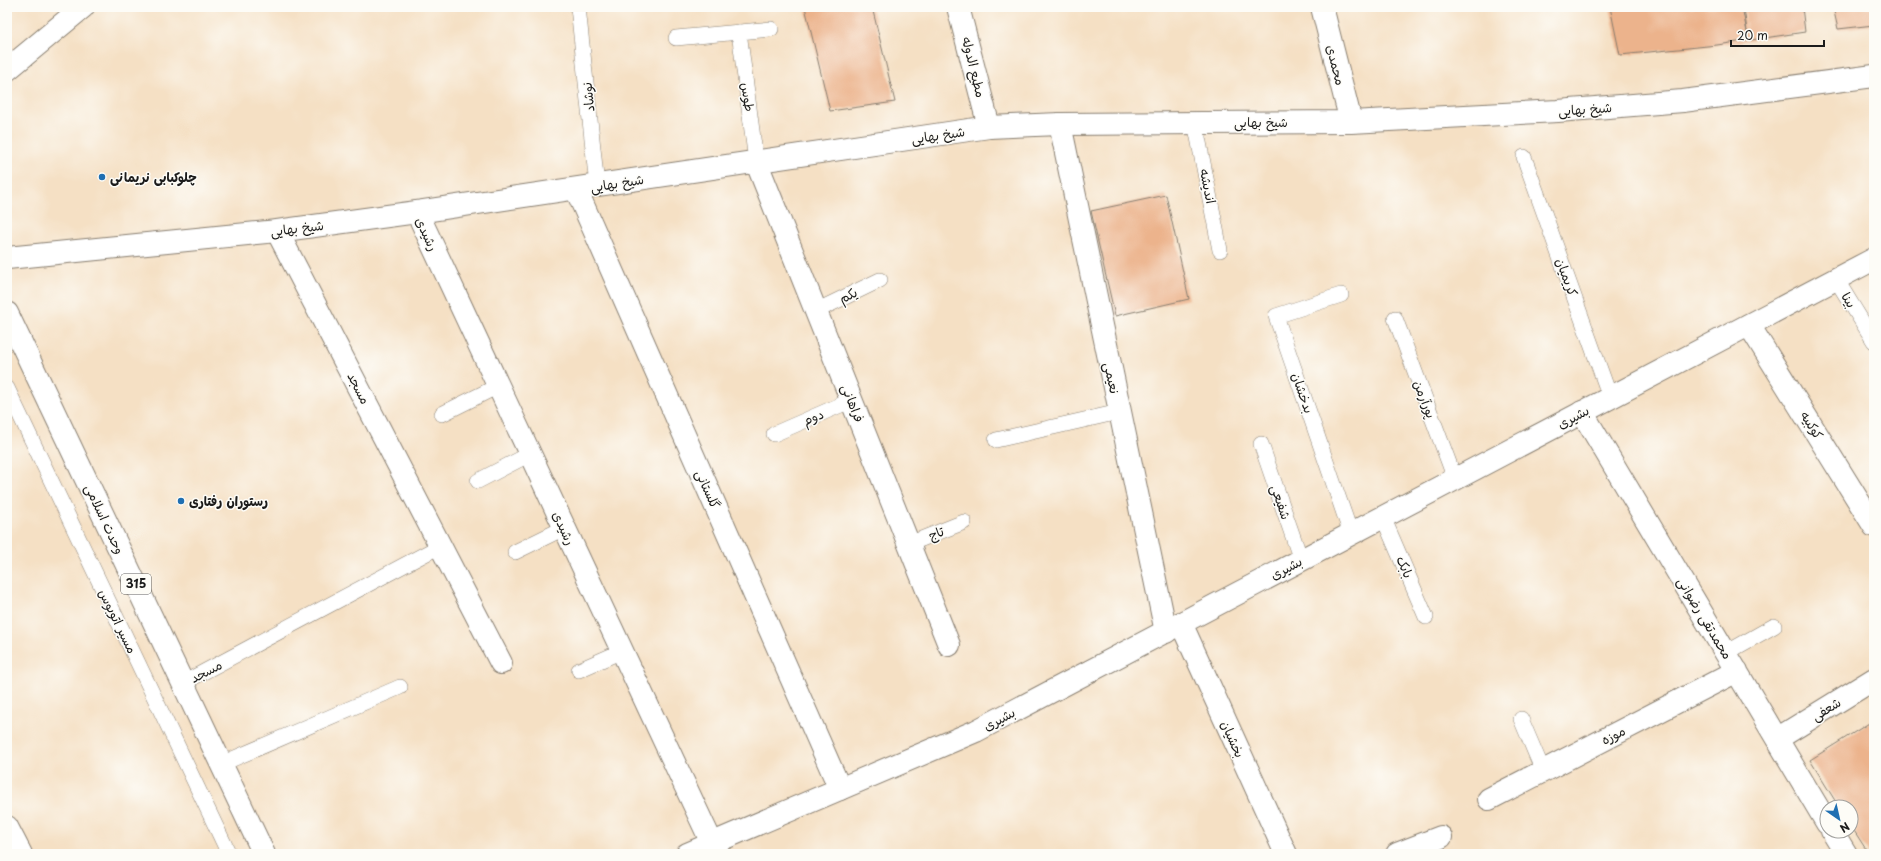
<svg xmlns="http://www.w3.org/2000/svg" width="1881" height="861" font-family="'Playpen Sans','Playpen Sans Arabic',sans-serif">
  <rect width="100%" height="100%" fill="#fdfcf7"/>
  <filter id="ink" filterUnits="userSpaceOnUse"><feTurbulence type="fractalNoise" baseFrequency=".025" numOctaves="2"/><feDisplacementMap in="SourceGraphic" scale="8" xChannelSelector="R" yChannelSelector="G"/><feConvolveMatrix kernelMatrix="1 2 1 2 8 2 1 2 1" color-interpolation-filters="sRGB"/></filter>
  <filter id="wash" filterUnits="userSpaceOnUse"><feTurbulence type="fractalNoise" baseFrequency=".012" numOctaves="4" result="noise"/><feDisplacementMap in="SourceGraphic" scale="16" xChannelSelector="R" yChannelSelector="G"/><feGaussianBlur stdDeviation="0.9" result="paint"/><feColorMatrix in="noise" values="0 0 0 0 0 0 0 0 0 0 0 0 0 0 0 0 0 1.4 0 .05"/><feComposite in="paint" operator="in"/></filter>
  <g filter="url(#wash)">
    <rect width="100%" height="100%" fill="#f5e0c4"/>
    <g id="blocks">
      <path fill="#ecb38c" d="M805 7H872L895 102 830 111Z
        M1610 7H1742L1747 32 1744 7H1802L1805 32 1717 45 1620 55Z
        M1833 7H1874V25L1838 29Z
        M1166 195 1189 299 1115 316 1091 211Z
        M1874 720V853L1869 854 1851 826V807H1839L1810 760Z"/>
    </g>
  </g>
  <g filter="url(#ink)">
    <use href="#blocks" fill-opacity="0" stroke="#887e70" stroke-width="1"/>
    <g fill="none" stroke-linecap="round" stroke-linejoin="round">
      <g stroke="#887e70" stroke-width="16">
        <path id="lane" d="M578 7 597 186
          M739 32 756 161
          M676 38 771 29
          M1195 122 1220 250
          M1524 157 1610 397
          M1836 279 1874 341
          M1341 295 1276 316 1351 534
          M816 311 880 280
          M1395 318 1455 479
          M7 388 229 854
          M442 414 498 386
          M774 434 852 400
          M996 440 1119 412
          M1261 444 1301 560
          M478 481 530 454
          M1383 517 1426 617
          M909 544 964 522
          M515 552 564 528
          M1726 653 1774 626
          M579 670 622 651
          M183 683 440 546
          M1521 719 1543 771
          M221 764 400 687"/>
      </g>
      <g stroke="#887e70" stroke-width="24">
        <path id="street" d="M958 7 989 127
          M1060 124 1166 632
          M756 161 949 645
          M576 189 840 789
          M417 212 717 854
          M277 231 501 663
          M1749 325 1874 526
          M1582 412 1827 823
          M1181 623 1286 854
          M1777 739 1874 679
          M1489 799 1737 671
          M7 827 21 854
          M1832 831 1846 854
          M1397 854 1441 837"/>
      </g>
      <g stroke="#887e70" stroke-width="24">
        <path id="secondary" d="M1322 7 1351 122
          M7 70 83 7
          M7 258 277 231 417 212 989 127 1060 124 1351 122 1558 111 1683 101 1874 76
          M687 854 976 731 1874 259"/>
      </g>
      <g stroke="#887e70" stroke-width="24">
        <path id="primary" d="M7 313 264 854"/>
      </g>
      <use href="#lane" stroke="#fff" stroke-width="15"/>
      <use href="#street" stroke="#fff" stroke-width="22"/>
      <use href="#secondary" stroke="#fff" stroke-width="22"/>
      <use href="#primary" stroke="#fff" stroke-width="22"/>
    </g>
  </g>
  <g fill="#1f6fb2" stroke="#fdfcf7" stroke-width="1.5">
    <circle cx="102" cy="177" r="4"/>
    <circle cx="181" cy="501" r="4"/>
  </g>
  <g text-anchor="middle" stroke-width="3" stroke-linejoin="round" paint-order="stroke">
    <rect fill="#fdfcf7" stroke="#605f5e" stroke-width="1" x="121" y="574" width="30" height="20" rx="3"/>
    <g font-size="12" font-weight="bold" fill="#1c1c1c">
      <text x="136" y="588">315</text>
    </g>
    <g font-size="13" fill="#1c1c1c" stroke="#fdfcf7">
      <text transform="translate(1336 65) rotate(76)" y="5">محمدی</text>
      <text transform="translate(974 67) rotate(76)" y="5">مطیع الدوله</text>
      <text transform="translate(588 97) rotate(-96)" y="5">نوشاد</text>
      <text transform="translate(748 97) rotate(82)" y="5">طوس</text>
      <text transform="translate(1585 109) rotate(-4)" y="5">شیخ بهایی</text>
      <text x="1261" y="127">شیخ بهایی</text>
      <text transform="translate(938 135) rotate(-8)" y="5">شیخ بهایی</text>
      <text transform="translate(617 183) rotate(-9)" y="5">شیخ بهایی</text>
      <text transform="translate(1208 186) rotate(79)" y="5">اندیشه</text>
      <text transform="translate(297 228) rotate(-7)" y="5">شیخ بهایی</text>
      <text transform="translate(427 234) rotate(65)" y="5">رشیدی</text>
      <text transform="translate(1567 277) rotate(70)" y="5">کریمیان</text>
      <text transform="translate(848 295) rotate(-25)" y="5">یکم</text>
      <text transform="translate(1849 300) rotate(59)" y="5">بینا</text>
      <text transform="translate(1112 378) rotate(78)" y="5">نعیمی</text>
      <text transform="translate(359 388) rotate(63)" y="5">مسجد</text>
      <text transform="translate(1303 393) rotate(71)" y="5">بدخشان</text>
      <text transform="translate(1425 399) rotate(69)" y="5">پورآرمن</text>
      <text transform="translate(853 403) rotate(68)" y="5">فراهانی</text>
      <text transform="translate(813 417) rotate(-23)" y="5">دوم</text>
      <text transform="translate(1573 417) rotate(-28)" y="5">بشیری</text>
      <text transform="translate(1812 425) rotate(58)" y="5">کوکبیه</text>
      <text transform="translate(708 489) rotate(66)" y="5">گلستانی</text>
      <text transform="translate(1281 502) rotate(71)" y="5">شفیعی</text>
      <text transform="translate(105 519) rotate(65)" y="5">وحدت اسلامی</text>
      <text transform="translate(564 528) rotate(65)" y="5">رشیدی</text>
      <text transform="translate(936 533) rotate(-22)" y="5">تاج</text>
      <text transform="translate(1405 567) rotate(67)" y="5">بابک</text>
      <text transform="translate(1286 568) rotate(-28)" y="5">بشیری</text>
      <text transform="translate(1705 618) rotate(59)" y="5">محمدتقی رضوانی</text>
      <text transform="translate(118 621) rotate(64)" y="5">مسیر اتوبوس</text>
      <text transform="translate(206 671) rotate(-28)" y="5">مسجد</text>
      <text transform="translate(1826 709) rotate(-32)" y="5">شعفی</text>
      <text transform="translate(999 719) rotate(-28)" y="5">بشیری</text>
      <text transform="translate(1613 735) rotate(-27)" y="5">موزه</text>
      <text transform="translate(1233 739) rotate(66)" y="5">بخشیان</text>
    </g>
    <g font-size="13" font-weight="bold" fill="#1c1c1c" stroke="#fdfcf7" text-anchor="start">
      <text x="110" y="182">چلوکبابی نریمانی</text>
      <text x="189" y="506">رستوران رفتاری</text>
    </g>
  </g>
  <rect width="1881" height="861" fill="none" stroke="#fdfcf7" stroke-width="24"/>
  <g transform="translate(1839 819) rotate(146)"><circle r="19" fill="#fdfcf7" stroke="#a3a29f"/>
  <path d="M0-3L7 15L0 10L-7 15Z" fill="#1f6fb2"/>
  <text y="-6" font-size="11" font-weight="bold" text-anchor="middle" fill="#1c1c1c">N</text>
  </g>
  <path d="M1731 40v6h93v-6" fill="none" stroke="#1c1c1c" stroke-width="2"/>
  <text x="1737" y="40" font-size="12" fill="#1c1c1c" stroke="#fdfcf7" stroke-width="3" paint-order="stroke">20 m</text>
</svg>
